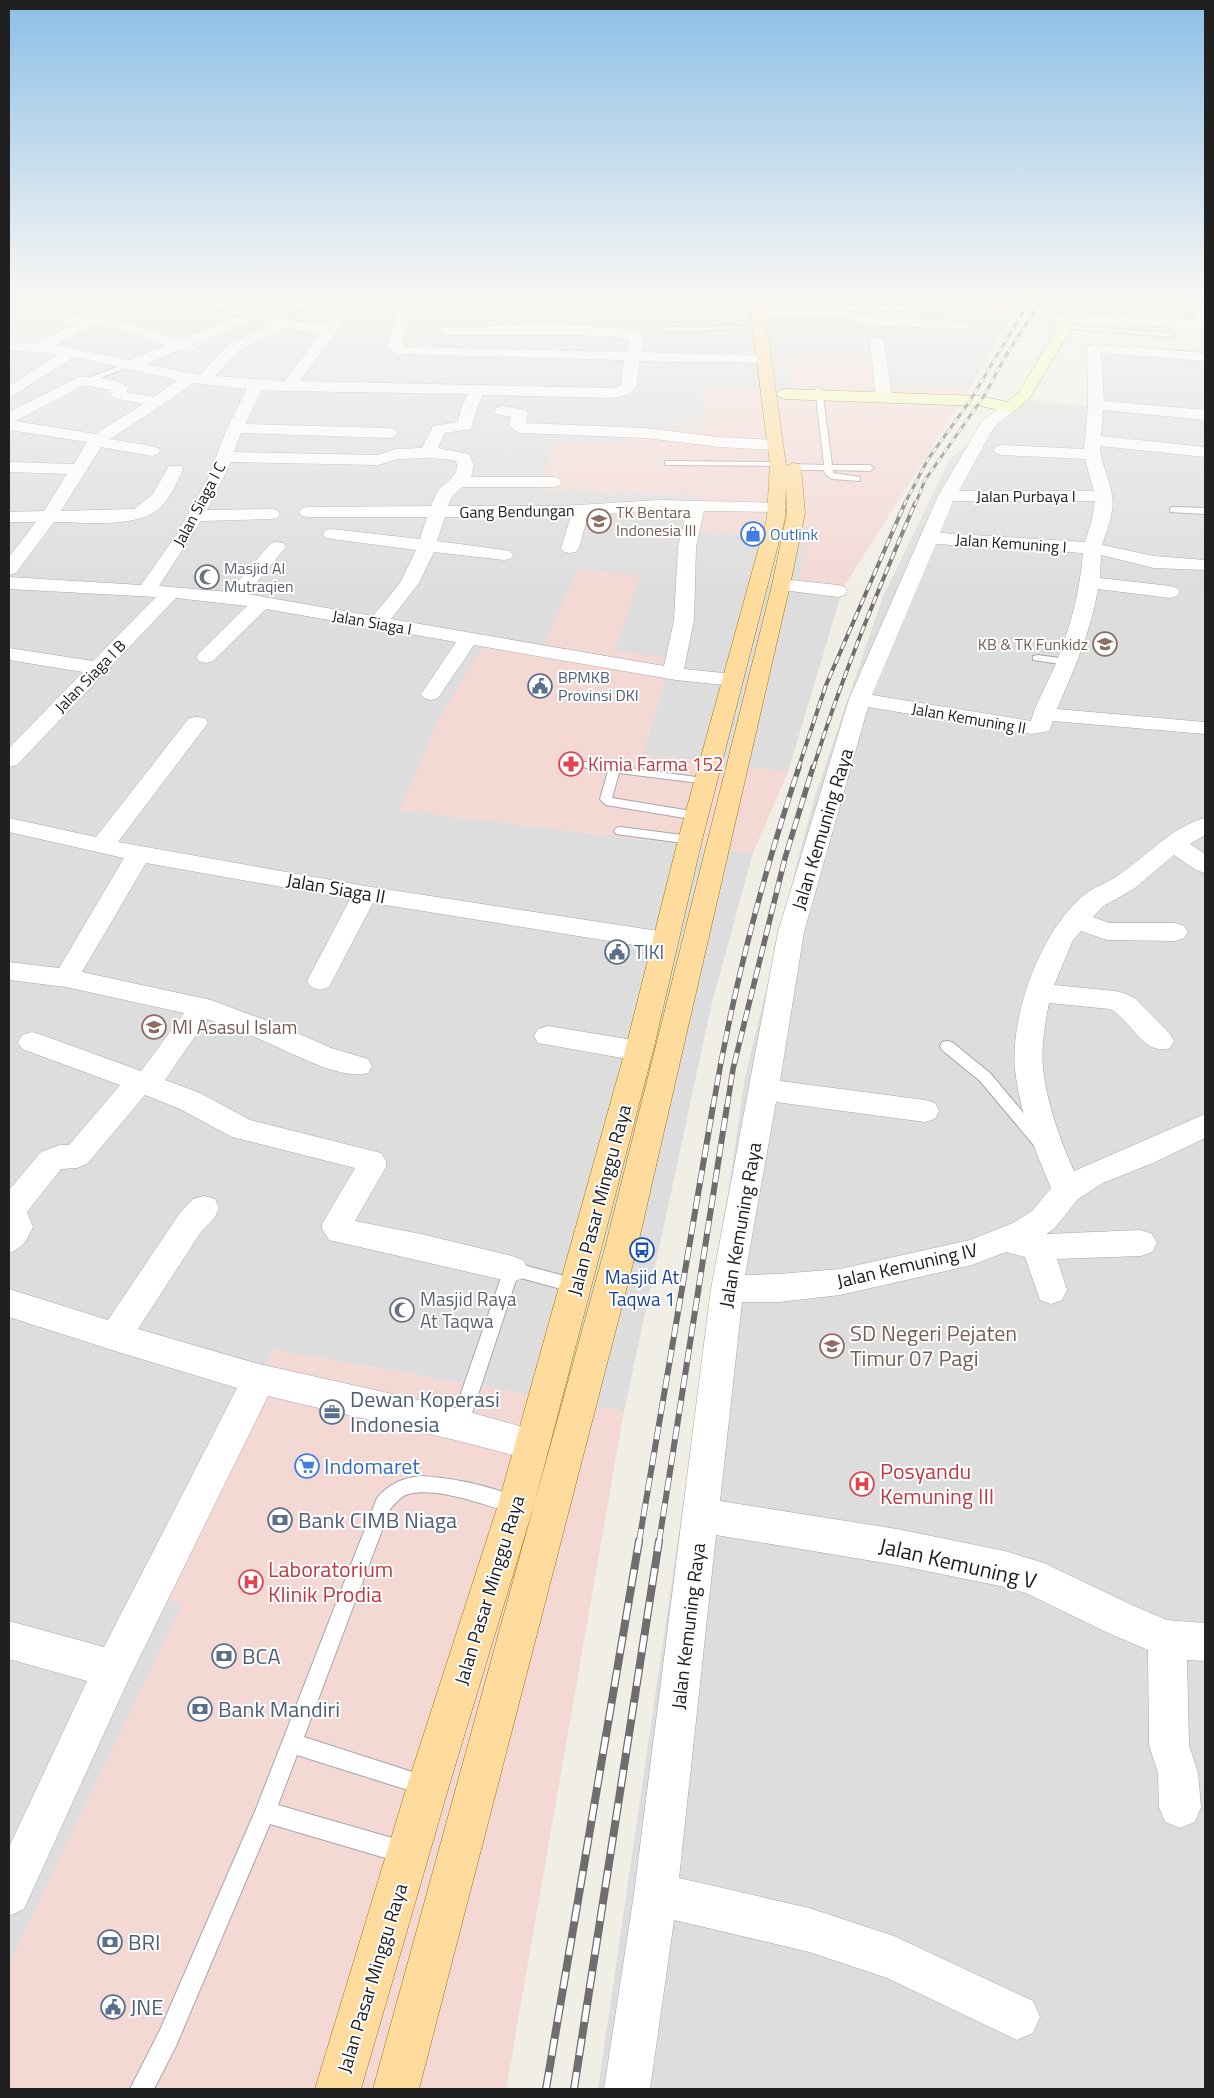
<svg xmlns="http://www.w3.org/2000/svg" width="1214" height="2098" font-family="'Titillium Web',sans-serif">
  <rect width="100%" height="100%" fill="#f1eee6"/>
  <path fill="#dedddd" d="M9 298H750L751 304 855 309 854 304 1014 311 968 391 887 388 791 359 793 390 703 429H631L630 444 554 443 540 489 701 495V532L805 537 843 588 788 772 643 754 671 659 543 645 400 810 753 853 711 1007 624 1411 274 1350 140 1585 182 1605 9 1964Z
    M1057 298H1205V340L1194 323 1045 317Z
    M1099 346 1205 350V2089H598L745 1077 799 855 815 796 882 599 950 458 1030 400 1099 408Z"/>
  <path fill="#f3d8d4" d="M750 298H1023L1014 311 855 304V310L780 308 751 304Z
    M790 359 884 360 887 387 968 391 843 588 800 579 804 537 700 532 701 495 539 489 554 443 630 444 631 429H703L702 389 793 390Z
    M578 569 640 576 615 651 671 659 643 754 788 772 753 853 400 810 437 722 488 638 543 645Z
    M274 1350 624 1411 506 2089H9V1964L181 1606 139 1585Z"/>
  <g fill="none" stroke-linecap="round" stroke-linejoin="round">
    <g stroke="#a7a7a7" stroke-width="2">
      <path id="lane" d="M989 298H995L987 308 974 310 771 309 768 307 771 305 974 306 983 305Z
        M1052 324 1172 333 1176 335 1172 337 1050 327V325Z
        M759 326 763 328 761 329 666 331 662 329 666 327Z
        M127 363 134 365 85 384 78 382Z
        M815 387 822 389 832 465H870L874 468 870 471 833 470V473L860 477V481L832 479 825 474 824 470H793L789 467 793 464 824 465Z
        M665 461 778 462 782 464 778 466 668 465H665Z
        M1173 507 1205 508V514L1170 512V508Z
        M1037 655 1067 659 1072 662 1067 665 1033 660V656Z
        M585 762 711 779 713 781 707 784 619 773 612 798 697 812 703 816 697 820 606 805 600 799 608 771 581 767 579 765 581 763Z
        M620 827 690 836 696 840 690 844 616 834 614 831 616 828Z
        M947 1041 952 1042 990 1073 1047 1141 1049 1145 1047 1149 1042 1151 1037 1149 980 1081 942 1050 940 1046 942 1042Z
        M512 1262 576 1279 582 1281 584 1286 582 1291 576 1293 517 1277 468 1425 465 1431 459 1433 453 1431 450 1425 504 1269 506 1264Z
        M421 1476C454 1478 491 1486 522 1499L525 1505 522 1511 516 1514C487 1506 438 1486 408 1494 401 1496 395 1504 390 1509L304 1737 434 1779 437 1786 434 1793 427 1796 297 1755 278 1805 406 1842 414 1845 417 1853 414 1861 406 1864 270 1824 176 2046 154 2089H130L160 2030 256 1809 377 1498C389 1484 402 1478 421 1476Z"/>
    </g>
    <g stroke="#a7a7a7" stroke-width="1">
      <path id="street" d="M115 298H131L104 318 144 327 179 340 240 315 191 301 189 298H215L254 310 298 298H320L318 301 312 303 349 308 351 311 300 381 614 388 621 385 624 360 397 354 387 347 400 298 413 299 402 345 405 347 628 352 629 339 625 338 579 335H447L442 334 440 331 442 328 447 327C480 326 619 320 640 334 645 337 643 347 642 352L769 356 771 359 769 362 764 363 639 361 637 386 630 394 614 398 483 395 477 408 471 429 445 433 438 448 469 454 474 465 471 477H553L559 478 561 482 559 486 553 487H462L452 497 448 506H561L659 500 783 503 786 507 783 511 777 512 704 511 696 547 694 620 684 669 733 674 740 676 743 680 740 684 733 686 676 680 474 645 438 698 431 700 424 698 421 694 456 642 266 609 213 661 206 663 199 661 196 657 199 653 247 606 176 598 17 765 9 767V748L83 672 9 660V648L93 661 156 597 9 589V577L141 585 176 535 209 476 227 428 247 389 193 383 162 405 110 439 152 446 158 448 160 451 158 454 152 456 101 447 61 511 134 509 152 495 169 466H181L183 470C177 482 171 497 161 507 139 529 84 522 54 522L16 573 9 575V557L36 522H9V512L44 511 67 474 9 472V462L74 464 87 442 9 430V412L79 377C90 376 121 379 128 388L126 392 154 397 178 380 74 357 14 395 9 397V386L58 354 9 350V342L38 343 74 324 46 318 44 315 46 312 51 311 85 318ZM292 308 335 314 326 325 283 319 268 315ZM254 319 269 324 228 345 200 375 146 364 179 350 188 352 193 351 195 348 192 345ZM95 325 135 333 166 345 129 360 55 345ZM283 328 320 333 285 381 215 376 238 351ZM82 386H89L111 390 110 393 114 398 143 404 95 434 15 421ZM261 390 289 391 468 394 461 408 458 422 433 426 422 448 396 449 378 455 234 452 241 433 389 438 395 436 397 433 395 430 389 428 245 424ZM430 458 453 460 456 461C461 476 446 481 438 491 435 496 433 501 431 506L308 507 302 508 299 512 302 516 308 517H427L420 539 332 529 326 530 323 534 326 538 332 539 416 550 400 583 373 616 247 594 286 547 283 543 277 542 271 543 229 592 159 586 201 521 271 519 277 518 280 514 277 510 271 509 207 510 231 462 378 465 397 459ZM659 510 687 511 678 547 674 620 664 666 391 619 419 583 434 552 504 560 510 559 513 555 510 551 504 550 437 541 445 517 571 516 561 548 564 552 570 553 576 552 579 548 588 515Z
        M1196 298H1205V328L1200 329 1057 322 1050 318 1057 314 1194 320Z
        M484 302H757L764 306 757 310 479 309 477 306 479 303Z
        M772 309H841L876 318 965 321 972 325 965 329 876 326 841 317 767 316 765 313Z
        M877 337 882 338 884 341 892 398 889 401H879L876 398 870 341 872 338Z
        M1094 344 1205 353V361L1101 353 1104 401 1205 410V420L1103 410 1101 436 1205 447V457L1100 446C1100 463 1110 478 1112 495 1115 511 1107 530 1102 545L1154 556 1205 560V570L1154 568 1101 555 1100 578 1170 586 1177 588 1180 592 1177 596 1170 598 1098 589C1091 631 1074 670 1057 709L1205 722V734L1053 721 1049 731 1032 734 868 707 804 932 780 1081 925 1100 935 1103 939 1111 935 1119 925 1122 776 1102 745 1275 779 1274 840 1269 970 1240 1013 1223 1032 1211 1051 1188C1035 1151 1019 1109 1015 1069 1010 1014 1042 929 1084 895 1094 887 1107 883 1117 876 1146 857 1171 827 1205 818V835L1190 844 1205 854V873L1196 870 1174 855 1135 888 1102 907 1093 917 1109 923H1175L1184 926 1188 932 1184 938 1175 941 1107 940 1081 931 1073 940 1054 985 1115 991 1124 993 1136 999 1170 1034 1174 1041 1170 1048C1142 1056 1133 1021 1110 1009L1049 1003C1045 1024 1041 1047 1043 1068 1046 1100 1061 1143 1074 1171L1205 1114V1138L1153 1163 1103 1183 1078 1199 1054 1229 1046 1234 1141 1230 1152 1234 1157 1243 1152 1252 1141 1256 1057 1259 1067 1290 1062 1300 1051 1304 1040 1300 1025 1257 1006 1252 972 1265 840 1295 779 1302H742L720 1501 897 1529 1005 1551 1044 1563 1134 1606 1167 1620 1205 1623V1661L1187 1660 1189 1745 1198 1773 1201 1807 1195 1822 1180 1828 1165 1822 1159 1807 1158 1773 1149 1745 1148 1650 1108 1633 1026 1593 1005 1587 897 1565 716 1535 679 1878 809 1908 894 1936 1033 2001 1040 2017 1033 2033 1017 2040 887 1978 809 1952 674 1920 650 2089H604L634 1894 711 1289 778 932 849 699 938 496 982 421 1004 404H1016L1018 407 994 427 959 491H1094L1085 459 1002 455 996 453 994 450 996 447 1002 445 1084 449 1088 405 1087 348 1089 345ZM953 501H1095L1092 520 1085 542 940 533ZM936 544 1083 553C1080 591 1071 625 1057 661 1049 681 1037 700 1031 721L872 695Z
        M502 406 526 410 528 413 526 423 645 428 719 437 775 440 781 442 783 445 781 448 775 450 719 447 645 438 522 433 516 431 509 425 511 417 496 414 494 411 496 408Z
        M781 579 838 585 845 587 847 591 845 595 838 597 774 589 772 585 774 581Z
        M197 717 205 718 208 723 118 842 365 886 665 932 674 935 678 941 674 947 665 950 373 903 329 987 320 990 311 987 307 981 350 899 146 863 82 972 211 1000 284 1027 331 1048 368 1059 372 1066 368 1073C342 1081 290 1052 266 1042 247 1033 227 1027 207 1019L165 1080 200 1093 250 1120 381 1153 386 1161V1167L355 1221 421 1234 512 1256 523 1260 528 1269 523 1278 512 1282 329 1240 322 1229V1224L355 1168 232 1137 180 1109 145 1095 87 1164 77 1168 61 1169 27 1212 33 1227C27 1240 23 1248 9 1253V1190L41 1152 60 1145H69L120 1085 22 1049 18 1042 22 1035 32 1032 42 1035 141 1071 184 1013 66 987 9 980V962L59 968 124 858 9 832V818L96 837 189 718Z
        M548 1026 639 1041 649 1044 653 1051 649 1058 639 1061 538 1043 534 1036 538 1029Z
        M204 1196 215 1199 219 1208 215 1217 201 1232 138 1329 259 1364 459 1409 544 1433 549 1444 544 1455 532 1460 459 1441 268 1396 127 1683 24 1909 9 1916V1847L87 1681 9 1659V1621L104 1647 237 1388 115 1351 9 1317V1289L108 1320 179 1214 193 1199Z"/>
    </g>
    <g stroke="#677e00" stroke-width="1">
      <path id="secondary" d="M1075 298H1089L1030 398 1016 410 1010 412 980 406 784 399 779 397 776 394 779 391 784 389 980 396 1007 402 1019 392Z"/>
    </g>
    <g stroke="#9c7500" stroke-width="1">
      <path id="primary" d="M749 298H763L786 466 793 463 799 464 801 468 805 513 790 585 638 1244 419 2089H373L606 1244 772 585 787 513 786 486 785 518 702 840 653 1051 534 1505 449 1786 361 2089H315L407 1786 498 1505 625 1051 678 840 767 518 770 464Z"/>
    </g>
    <use href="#lane" fill="#fff" fill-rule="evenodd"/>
    <use href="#street" fill="#fff" fill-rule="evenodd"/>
    <use href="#secondary" fill="#f5feb7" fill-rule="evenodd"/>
    <use href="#primary" fill="#ffdc9d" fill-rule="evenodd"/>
    <g stroke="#6e6e6e" stroke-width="3">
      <path id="rail-far4" d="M904 505 928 459 970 401 1031 298
        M915 505 925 480 984 396 1008 352 1043 298"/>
    </g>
    <g stroke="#6e6e6e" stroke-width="4">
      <path id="rail-far3" d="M798 769 826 685 905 503
        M813 769C841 678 878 591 915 503"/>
    </g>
    <g stroke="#6e6e6e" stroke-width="5.5">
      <path id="rail-far2" d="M713 1107C732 993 762 878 799 767
        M727 1107 733 1069 785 858 813 767"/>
    </g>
    <g stroke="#6e6e6e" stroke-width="6">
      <path id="rail-far1" d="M639 1542 713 1106
        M659 1542 727 1106"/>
    </g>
    <g stroke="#6e6e6e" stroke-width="8">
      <path id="rail" d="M546 2089 639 1541
        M574 2089 659 1541"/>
    </g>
    <use href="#rail-far4" stroke="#fff" stroke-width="2" stroke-dasharray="6" stroke-linecap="butt"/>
    <use href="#rail-far3" stroke="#fff" stroke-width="2.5" stroke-dasharray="8" stroke-linecap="butt"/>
    <use href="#rail-far2" stroke="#fff" stroke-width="4" stroke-dasharray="11" stroke-linecap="butt"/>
    <use href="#rail-far1" stroke="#fff" stroke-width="4.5" stroke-dasharray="13" stroke-linecap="butt"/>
    <use href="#rail" stroke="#fff" stroke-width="5.5" stroke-dasharray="17" stroke-linecap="butt"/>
  </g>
  <linearGradient id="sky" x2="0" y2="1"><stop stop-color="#8cbfe6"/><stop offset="0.5" stop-color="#f9f7f4"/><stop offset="1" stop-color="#f9f7f4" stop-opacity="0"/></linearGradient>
  <rect width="1214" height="592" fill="url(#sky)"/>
  <defs>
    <g id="school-ring" transform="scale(1.25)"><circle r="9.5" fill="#fff" stroke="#8d6e63" stroke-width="1.5"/><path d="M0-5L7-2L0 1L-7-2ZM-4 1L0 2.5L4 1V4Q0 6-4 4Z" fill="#8d6e63"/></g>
    <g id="shop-ring" transform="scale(1.25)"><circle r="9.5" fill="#fff" stroke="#3f7fe0" stroke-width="1.5"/><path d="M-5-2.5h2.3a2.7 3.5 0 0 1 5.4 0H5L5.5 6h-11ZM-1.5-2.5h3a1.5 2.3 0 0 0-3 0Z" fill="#3f7fe0"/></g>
    <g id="mosque-ring" transform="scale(1.25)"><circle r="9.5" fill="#fff" stroke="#6b7280" stroke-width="1.5"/><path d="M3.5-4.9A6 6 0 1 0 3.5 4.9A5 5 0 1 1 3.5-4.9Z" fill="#6b7280"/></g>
    <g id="civic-ring" transform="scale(1.25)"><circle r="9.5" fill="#fff" stroke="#5c6f8a" stroke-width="1.5"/><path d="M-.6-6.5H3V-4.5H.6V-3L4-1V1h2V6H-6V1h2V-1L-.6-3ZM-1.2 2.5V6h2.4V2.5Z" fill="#5c6f8a"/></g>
    <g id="pharmacy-ring" transform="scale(1.25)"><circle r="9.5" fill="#fff" stroke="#e0444e" stroke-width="1.5"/><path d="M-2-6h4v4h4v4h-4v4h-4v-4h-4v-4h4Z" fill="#e0444e"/></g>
    <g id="bus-ring" transform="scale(1.25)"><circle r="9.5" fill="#fff" stroke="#1a4fb4" stroke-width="1.5"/><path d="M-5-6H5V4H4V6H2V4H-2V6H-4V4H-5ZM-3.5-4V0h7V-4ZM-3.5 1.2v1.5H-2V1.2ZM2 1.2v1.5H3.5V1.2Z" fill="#1a4fb4"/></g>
    <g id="office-ring" transform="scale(1.25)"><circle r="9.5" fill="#fff" stroke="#5c6f8a" stroke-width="1.5"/><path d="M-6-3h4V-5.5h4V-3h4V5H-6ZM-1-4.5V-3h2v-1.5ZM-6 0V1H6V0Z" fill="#5c6f8a"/></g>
    <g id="supermarket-ring" transform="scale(1.25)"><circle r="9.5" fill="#fff" stroke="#3f7fe0" stroke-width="1.5"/><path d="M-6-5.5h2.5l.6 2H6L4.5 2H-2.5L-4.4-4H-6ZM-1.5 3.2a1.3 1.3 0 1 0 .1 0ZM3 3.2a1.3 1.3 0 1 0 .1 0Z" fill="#3f7fe0"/></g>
    <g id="hospital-ring" transform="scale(1.25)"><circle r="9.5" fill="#fff" stroke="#e0444e" stroke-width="1.5"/><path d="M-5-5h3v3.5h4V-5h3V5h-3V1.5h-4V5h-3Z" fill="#e0444e"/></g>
    <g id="bank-ring" transform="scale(1.25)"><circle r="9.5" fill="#fff" stroke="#5c6f8a" stroke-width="1.5"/><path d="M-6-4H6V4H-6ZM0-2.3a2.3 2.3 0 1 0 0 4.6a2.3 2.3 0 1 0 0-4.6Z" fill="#5c6f8a"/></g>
  </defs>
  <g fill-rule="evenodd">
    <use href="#school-ring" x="599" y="521"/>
    <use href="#shop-ring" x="753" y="534"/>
    <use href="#mosque-ring" x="207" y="577"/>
    <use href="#school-ring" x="1105" y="644"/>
    <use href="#civic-ring" x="540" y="686"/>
    <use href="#pharmacy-ring" x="571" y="764"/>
    <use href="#civic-ring" x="617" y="952"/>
    <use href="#school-ring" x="154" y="1027"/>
    <use href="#bus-ring" x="642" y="1250"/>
    <use href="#mosque-ring" x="402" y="1310"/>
    <use href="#school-ring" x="832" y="1346"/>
    <use href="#office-ring" x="332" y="1412"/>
    <use href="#supermarket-ring" x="307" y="1466"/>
    <use href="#hospital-ring" x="862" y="1484"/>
    <use href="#bank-ring" x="280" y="1520"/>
    <use href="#hospital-ring" x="251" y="1582"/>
    <use href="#bank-ring" x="224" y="1656"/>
    <use href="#bank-ring" x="200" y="1709"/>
    <use href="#bank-ring" x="110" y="1942"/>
    <use href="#civic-ring" x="113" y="2007"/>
  </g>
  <g text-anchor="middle" stroke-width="4" stroke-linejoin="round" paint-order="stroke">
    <g font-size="16" fill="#202020" stroke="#fff">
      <text x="1026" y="502">Jalan Purbaya I</text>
      <text transform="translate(199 504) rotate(-62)" y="6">Jalan Siaga I C</text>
      <text transform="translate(517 511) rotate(-1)" y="6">Gang Bendungan</text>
      <text transform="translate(1011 543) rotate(4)" y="6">Jalan Kemuning I</text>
      <text transform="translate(372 622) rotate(10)" y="6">Jalan Siaga I</text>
      <text transform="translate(90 676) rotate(-46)" y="6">Jalan Siaga I B</text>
      <text transform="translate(969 718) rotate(10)" y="6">Jalan Kemuning II</text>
    </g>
    <g font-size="16" fill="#785e54" stroke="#fff" text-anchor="start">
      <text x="616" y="518">TK Bentara<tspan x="616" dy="18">Indonesia III</tspan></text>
      <text x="1088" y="650" text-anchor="end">KB &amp; TK Funkidz</text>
    </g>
    <g font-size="16" fill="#366cbe" stroke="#fff" text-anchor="start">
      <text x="770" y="540">Outlink</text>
    </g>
    <g font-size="16" fill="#5b616d" stroke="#fff" text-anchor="start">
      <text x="224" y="574">Masjid Al<tspan x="224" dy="18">Mutraqien</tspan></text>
    </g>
    <g font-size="16" fill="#4e5e75" stroke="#fff" text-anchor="start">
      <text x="558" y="683">BPMKB<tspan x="558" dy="18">Provinsi DKI</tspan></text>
    </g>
    <g font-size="19" fill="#be3a42" stroke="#fff" text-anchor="start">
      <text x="588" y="771">Kimia Farma 152</text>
    </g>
    <g font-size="19" fill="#202020" stroke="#fff">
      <text transform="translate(822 829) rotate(-73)" y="7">Jalan Kemuning Raya</text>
      <text transform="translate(336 888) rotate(10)" y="7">Jalan Siaga II</text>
      <text transform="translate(599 1200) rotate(-75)" y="7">Jalan Pasar Minggu Raya</text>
      <text transform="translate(740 1225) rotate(-80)" y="7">Jalan Kemuning Raya</text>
      <text transform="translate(907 1265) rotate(-13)" y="7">Jalan Kemuning IV</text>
      <text transform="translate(489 1590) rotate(-73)" y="7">Jalan Pasar Minggu Raya</text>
      <text transform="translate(688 1626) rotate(-83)" y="7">Jalan Kemuning Raya</text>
      <text transform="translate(372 1978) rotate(-73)" y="7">Jalan Pasar Minggu Raya</text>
    </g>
    <g font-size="19" fill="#4e5e75" stroke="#fff" text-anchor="start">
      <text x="634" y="959">TIKI</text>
    </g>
    <g font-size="19" fill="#785e54" stroke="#fff" text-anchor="start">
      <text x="172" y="1034">MI Asasul Islam</text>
    </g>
    <g font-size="19" fill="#164399" stroke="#fff">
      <text x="642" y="1284">Masjid At<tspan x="642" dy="22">Taqwa 1</tspan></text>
    </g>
    <g font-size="19" fill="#5b616d" stroke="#fff" text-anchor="start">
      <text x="420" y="1306">Masjid Raya<tspan x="420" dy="22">At Taqwa</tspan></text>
    </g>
    <g font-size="22" fill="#785e54" stroke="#fff" text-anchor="start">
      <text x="850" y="1341">SD Negeri Pejaten<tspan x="850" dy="25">Timur 07 Pagi</tspan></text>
    </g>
    <g font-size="22" fill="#4e5e75" stroke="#fff" text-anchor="start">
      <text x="350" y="1407">Dewan Koperasi<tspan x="350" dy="25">Indonesia</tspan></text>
      <text x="298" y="1528">Bank CIMB Niaga</text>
      <text x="242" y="1664">BCA</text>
      <text x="218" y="1717">Bank Mandiri</text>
      <text x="128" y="1950">BRI</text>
      <text x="130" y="2015">JNE</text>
    </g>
    <g font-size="22" fill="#366cbe" stroke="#fff" text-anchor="start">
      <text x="324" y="1474">Indomaret</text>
    </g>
    <g font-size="22" fill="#be3a42" stroke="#fff" text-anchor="start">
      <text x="880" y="1479">Posyandu<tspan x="880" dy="25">Kemuning III</tspan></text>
      <text x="268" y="1577">Laboratorium<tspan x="268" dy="25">Klinik Prodia</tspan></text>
    </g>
    <g font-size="22" fill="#202020" stroke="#fff">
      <text transform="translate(958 1563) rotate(13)" y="8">Jalan Kemuning V</text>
    </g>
  </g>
  <rect width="1214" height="2098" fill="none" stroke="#202020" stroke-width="20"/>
</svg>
